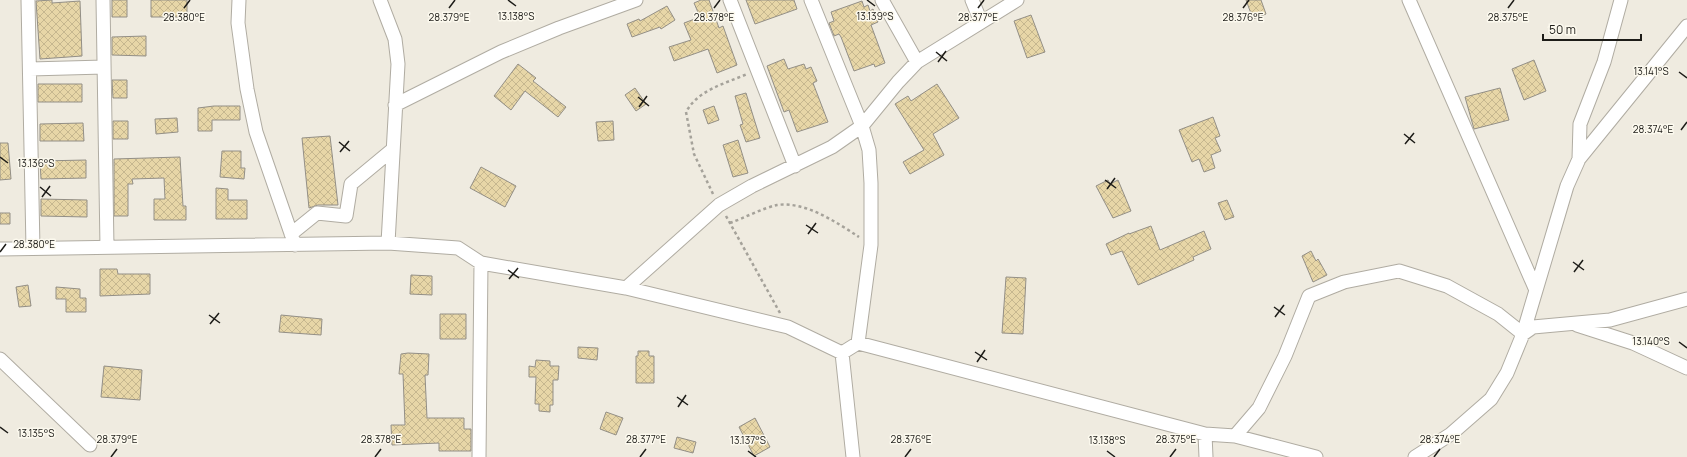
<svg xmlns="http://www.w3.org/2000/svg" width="1687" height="457" font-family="Manrope,sans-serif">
  <defs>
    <pattern id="building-cross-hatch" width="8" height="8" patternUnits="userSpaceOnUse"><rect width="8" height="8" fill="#e7d6a7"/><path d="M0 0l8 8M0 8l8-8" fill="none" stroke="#c6b78f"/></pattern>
  </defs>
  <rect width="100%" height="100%" fill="#efebe0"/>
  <path fill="url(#building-cross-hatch)" stroke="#938f86" d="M52 0V3L80 1 82 56 40 59 36 1Z
    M112 0H127V17H112Z
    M151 0H187V17H151Z
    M701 0H709L719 28 723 26 737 65 717 73 708 49 674 61 669 47 691 40 684 23 700 17 694 3Z
    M746 0H794L797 9 755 24Z
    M1246 0H1261L1266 14 1253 19Z
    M862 1 864 7 868 5 870 11 873 9 878 22 871 25 885 63 875 67 874 64 854 71 841 37 839 34 834 36 829 23 834 21 831 12Z
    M667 6 675 20 661 29 660 27 632 37 627 24 639 19 640 21Z
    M1031 15 1045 52 1027 58 1014 21Z
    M146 36V56L112 55V37Z
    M784 59 788 69 804 64 806 69 811 67 817 81 813 83 828 122 797 132 789 110 784 112 767 66Z
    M1534 60 1546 91 1524 100 1512 69Z
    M518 64 536 78 533 81 566 107 558 117 525 91 511 110 494 96Z
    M112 80H127V98H113Z
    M38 84H82V102H38Z
    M937 84 959 118 933 134 944 155 910 174 903 162 924 150 895 104 908 96 911 101Z
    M635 88 646 104 636 111 625 95Z
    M1500 88 1509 120 1474 129 1465 97Z
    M746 93 760 138 746 142 740 125 743 124 735 96Z
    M214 106H240V120H212V131H198V108Z
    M714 106 719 120 708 124 703 110Z
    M1213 117 1220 136 1215 138 1221 151 1211 155 1215 168 1204 172 1199 159 1192 162 1179 130Z
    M177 118 178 132 156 134 155 119Z
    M113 121H128V139H113Z
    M613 121 614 140 598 141 596 122Z
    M83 123 84 141H40V124Z
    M330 136 338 205H318L309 208 302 138Z
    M738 140 748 173 733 177 723 145Z
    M0 143H8L11 179 0 180Z
    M222 151H241V168H245L244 179 220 177Z
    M180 157 183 206H186V220H154V199H165L164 178 132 179 133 184H128V216H114V159Z
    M86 160V178L41 179 40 161Z
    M481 167 516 186 505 207 470 188Z
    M1108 180 1110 184 1118 180 1131 211 1113 218 1096 186Z
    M216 188 228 189V200H247V219H216Z
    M41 199 87 200V217L41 216Z
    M1227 200 1234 217 1225 220 1218 203Z
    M0 213H10V224H0Z
    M1151 226 1160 250 1204 231 1211 249 1193 257 1194 260 1138 285 1122 251 1111 255 1106 244 1129 233V234Z
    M1311 251 1316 261 1318 259 1327 275 1313 282 1302 256Z
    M100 269H117L118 274H150V294L100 296Z
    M411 275 432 276V295L410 294Z
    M1006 277 1026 278 1023 334 1002 333Z
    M28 285 31 306 19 307 16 287Z
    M56 287 80 289V298H86V312H66V299H56Z
    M440 314H466V339H440Z
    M281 315 322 319 321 335 279 332Z
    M578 347 598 348 597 360 578 358Z
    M638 351H649V356H654V383H636V356H638Z
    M408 353 429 354 428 375H425L427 418H464V429H471V451H439V443L392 445 391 425H405L403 374H399L401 354Z
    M536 360 550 361V366H559L558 380H553V405H550V412L539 411V404H535L536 377H529V366L535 367Z
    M104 366 142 370 140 400 101 397Z
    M606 412 623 418 616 435 600 429Z
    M755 418 770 447 754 456 739 427Z
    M677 437 696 442 693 453 674 448Z"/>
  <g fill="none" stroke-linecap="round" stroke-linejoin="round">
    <g stroke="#b0aca2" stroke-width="15">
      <path id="street" d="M28 0 33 248
        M103 0 107 247
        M239 0 238 23 247 89 256 132 295 245
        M380 0 395 39 398 64 388 243
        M730 0 795 166
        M811 0 862 126 869 150 871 183V245L858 343
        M882 0 917 62
        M972 0 981 22
        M1409 0 1535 288
        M30 69 104 67
        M395 105 501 52 559 28 636 0
        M1579 159 1580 124 1604 62 1621 0
        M291 234 317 213 346 216 351 184 392 150
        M0 249 388 243 458 248 481 263 626 288 788 327 842 353 858 343 1205 434 1235 436 1316 457
        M626 288 719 205 752 186 832 147 862 126 898 82 917 62 1017 0
        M1577 325 1633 343 1687 368
        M842 353 853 457
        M0 359 90 445
        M1205 434 1206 457
        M1235 436 1259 408 1285 356 1309 296 1344 282 1399 271 1447 286 1498 314 1523 334 1533 327 1610 320 1687 299
        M479 457 481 263
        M1415 457 1451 434 1491 399 1507 373 1523 334 1559 213 1567 186 1579 159 1687 26"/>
    </g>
    <path stroke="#a5a29a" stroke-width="2.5" stroke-dasharray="3 3" stroke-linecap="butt" d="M713 194 694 154 686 112C698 90 724 84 747 74
      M726 216 780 313
      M730 223C744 218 763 208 777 205 805 201 836 222 859 237"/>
    <use href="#street" stroke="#fff" stroke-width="13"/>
  </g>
  <path fill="none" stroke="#1d1c18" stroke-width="1.5" d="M508 0 516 6M867 0 875 6M184 8 190 0M449 8 455 0M714 8 720 0M978 8 984 0M1243 8 1249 0M1508 8 1514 0M936 52 947 61M938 62 946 51M1679 72 1687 78M638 97 649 106M639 107 647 96M1681 130 1687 122M1404 134 1415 143M339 142 350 151M1405 144 1414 133M340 152 349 141M0 157 8 163M1105 180 1116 188M40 187 51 196M1107 189 1115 178M42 197 50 186M806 225 818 233M808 234 816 223M0 252 6 244M1573 262 1584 270M508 270 519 278M1574 272 1583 260M509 279 518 268M1274 307 1285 315M209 315 220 323M1275 317 1284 305M210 324 219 313M1679 342 1687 348M975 352 987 360M977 362 985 350M677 397 688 405M678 407 686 395M0 427 8 433M748 451 756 457M1107 451 1115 457M111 457 117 449M375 457 381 449M640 457 646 449M905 457 911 449M1170 457 1176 449M1434 457 1440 449"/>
  <g font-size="10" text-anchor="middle" fill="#1d1c18" stroke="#fcf9ee" stroke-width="3" stroke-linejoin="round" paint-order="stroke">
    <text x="516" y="20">13.138°S</text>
    <text x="875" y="20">13.139°S</text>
    <text x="184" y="21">28.380°E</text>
    <text x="449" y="21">28.379°E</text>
    <text x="714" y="21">28.378°E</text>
    <text x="978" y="21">28.377°E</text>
    <text x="1243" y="21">28.376°E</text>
    <text x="1508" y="21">28.375°E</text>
    <text x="1651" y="75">13.141°S</text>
    <text x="1653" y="133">28.374°E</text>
    <text x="36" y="167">13.136°S</text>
    <text x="34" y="248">28.380°E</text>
    <text x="1651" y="345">13.140°S</text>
    <text x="36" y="437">13.135°S</text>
    <text x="117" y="443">28.379°E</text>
    <text x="381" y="443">28.378°E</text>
    <text x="646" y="443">28.377°E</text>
    <text x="911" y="443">28.376°E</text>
    <text x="1176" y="443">28.375°E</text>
    <text x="1440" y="443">28.374°E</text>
    <text x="748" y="444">13.137°S</text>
    <text x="1107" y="444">13.138°S</text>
  </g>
  <path d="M1543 34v6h98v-6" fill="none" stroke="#1d1c18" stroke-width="2"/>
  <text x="1549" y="34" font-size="12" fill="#1d1c18" stroke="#fcf9ee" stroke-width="3" paint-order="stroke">50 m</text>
</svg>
